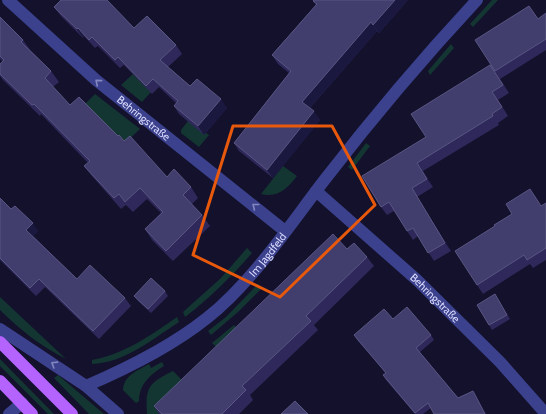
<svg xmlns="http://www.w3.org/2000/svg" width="546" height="414" font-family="Cabin,sans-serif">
  <rect width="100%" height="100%" fill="#13112c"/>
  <path fill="#143632" d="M492 0H498L473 27 470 24Z
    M451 44 454 48 430 75 428 71Z
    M133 74 151 92 142 102 121 85Z
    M95 94 140 129 121 147 84 105Z
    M188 121 209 135 199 147 181 133V130Z
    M366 143 370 146 352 170 348 167Z
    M283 166 297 176C287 189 278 198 261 194Z
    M247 248 252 253C231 277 210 298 185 317L183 312 221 278Z
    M258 284 262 288 238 312 211 335 208 331 226 317Z
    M0 297 66 359C40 345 21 331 0 310Z
    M177 317 179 322C153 339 124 363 92 364V360C124 354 150 336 177 317Z
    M234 325 244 335 225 355 212 343Z
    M0 359 54 414H48L0 366Z
    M162 362 164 366C151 374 139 384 139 401L136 403 123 390C124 375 137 371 149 364L151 368Z
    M173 371 190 388 163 414H147C145 387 149 383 173 371Z
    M58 375 104 414H89L54 378Z"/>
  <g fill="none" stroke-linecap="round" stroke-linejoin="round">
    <g stroke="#3b418c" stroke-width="12">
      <path id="s1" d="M8 0 96 80 285 231"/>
      <path id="s2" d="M316 191 417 280 500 362 546 414"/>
      <path d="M0 329 86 386 118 414"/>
      <path id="s3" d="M86 386C128 368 172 346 207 318 252 283 291 223 326 178 374 116 424 57 477 0"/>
      <path d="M9 414 22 403"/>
    </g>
    <path stroke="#b463ff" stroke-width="12" d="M0 342 72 414
      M0 381 32 414"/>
  </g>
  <path fill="#2e295a" d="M314 0H408L379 33 377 31 310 108 320 120 273 178 239 151 234 143 289 73 278 64 272 55 316 5 313 1Z
    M54 7 134 28 176 45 182 54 168 67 190 86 227 108 204 135 179 114 174 106 176 103 159 87 152 94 124 65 120 68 98 46 95 48 84 36 83 38 60 15Z
    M546 13V50L500 79 509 93 498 100 508 116 498 123 499 125 423 171 433 187 417 197 451 251 434 261 418 236 413 240 394 211 387 215 381 207 426 137 490 65 538 19Z
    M0 17 23 40 31 51 51 71 59 82 53 87 70 105 124 141 167 177 191 187 198 198 192 204 202 215 210 226 173 261 152 240 145 229 161 213 147 199 133 212 126 205 121 209 92 176 84 166 88 163 41 114 40 116 3 80 0 76V64L3 62 0 59Z
    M530 189 541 206 546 203V260L533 268 530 264 483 294 477 285 495 226 512 214Z
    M0 198 11 209 38 231 33 236 77 279 125 298 131 306 99 339 45 287 36 296 0 260Z
    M347 249 367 257 374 266 314 325 318 330 250 395 253 400 239 414H159L154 406Z
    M165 291 168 296 151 313 138 301 134 296Z
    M495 294 510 319 492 330 489 325Z
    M393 319 431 335 434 340 420 352 458 398 473 391 486 414H434L431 408 423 414H415L386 380 383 375 386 373 357 340 354 335Z"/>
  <path fill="#1b1840" d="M395 0H408L379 33 373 25Z
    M371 22 377 31 308 110 302 102Z
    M78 28 84 36 83 38 77 29Z
    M221 99 227 108 204 135 198 126Z
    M314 111 320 120 273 178 267 170Z
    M417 163 423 171 433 187 427 179Z
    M412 188 417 197 451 251 445 243Z
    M33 223 38 231 32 238 26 230Z
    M473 391 476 395 486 414H485Z"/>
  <path fill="#413d6c" stroke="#595683" d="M61 0H107L134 28 147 16 176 45 160 60 190 86 197 79 221 99 198 126 174 106 178 101 153 79 146 86 118 57 115 60 92 37 89 40 78 28 77 29 54 7Z
    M314 0H395L373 25 371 22 302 102 314 111 267 170 234 143 291 71 272 55 317 4 313 1Z
    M529 6 538 19 546 13V39L495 71 475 40Z
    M0 17 23 40 21 42 51 71 45 78 70 105 79 97 118 136 119 135 124 141 130 136 167 177 174 169 191 187 183 195 202 215 166 251 145 229 163 212 140 188 125 202 119 194 114 198 84 166 90 161 34 104 32 105 0 74V64L4 60 0 56Z
    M490 65 503 85 492 92 502 107 492 114 493 116 417 163 427 179 412 188 445 243 428 253 413 228 407 231 389 202 381 207 362 176 426 137 411 114Z
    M530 189 541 206 546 203V248L527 260 524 255 477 285 455 251 495 226 494 225 512 214 506 204Z
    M0 198 11 209 15 206 33 223 26 230 77 279 90 265 125 298 93 331 39 279 30 288 0 258Z
    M333 234 347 249 354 243 367 257 306 316 311 321 242 386 246 390 222 414H162L154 406Z
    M151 278 165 291 148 309 134 296Z
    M495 294 507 315 489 325 477 305Z
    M407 307 431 335 416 348 458 398 473 391 485 414H434L428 403 415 413 383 375 386 373 354 335 384 309 393 319Z
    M295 401 308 414H281Z"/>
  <defs><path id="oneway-chevron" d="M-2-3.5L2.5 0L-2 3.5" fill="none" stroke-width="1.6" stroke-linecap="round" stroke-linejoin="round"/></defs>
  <g stroke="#8387c0">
    <use href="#oneway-chevron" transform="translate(98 82) rotate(-140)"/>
    <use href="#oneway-chevron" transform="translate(255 206) rotate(-142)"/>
    <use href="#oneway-chevron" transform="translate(54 364) rotate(-148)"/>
  </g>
  <path fill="none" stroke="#e8590c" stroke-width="3" stroke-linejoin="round" d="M233 126H332L375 205 280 297 193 255Z"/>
  <g text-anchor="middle" stroke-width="3" stroke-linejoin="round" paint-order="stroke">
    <g font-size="11" fill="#dcdcff" stroke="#13112c">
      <text dy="4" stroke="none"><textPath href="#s1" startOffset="180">Behringstraße</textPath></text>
      <text dy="4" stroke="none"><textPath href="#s3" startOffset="227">Im Jagdfeld</textPath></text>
      <text dy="4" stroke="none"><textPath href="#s2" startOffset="160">Behringstraße</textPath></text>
    </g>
  </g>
</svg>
